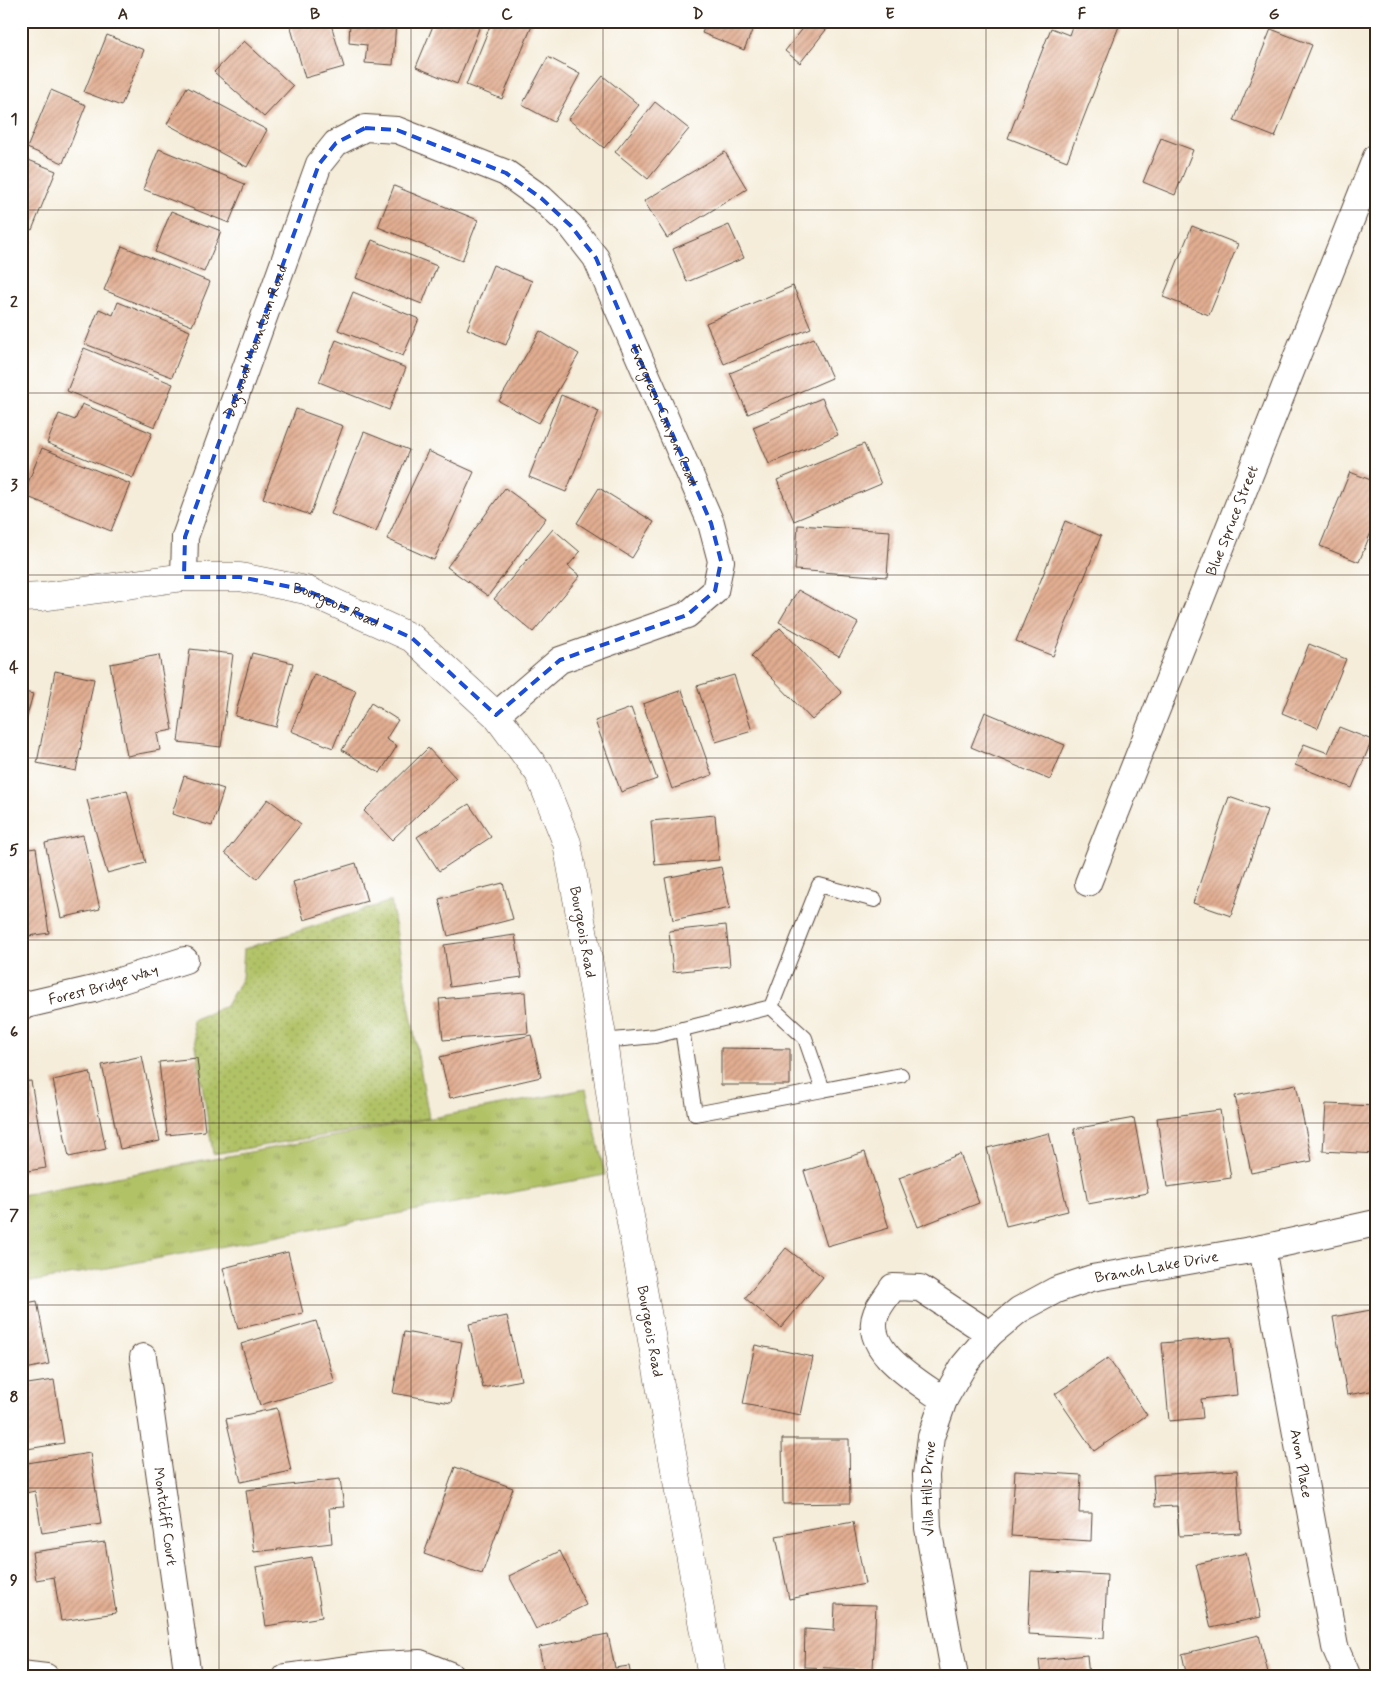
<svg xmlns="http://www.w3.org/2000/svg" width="1397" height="1698" font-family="Mynerve,sans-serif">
  <defs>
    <pattern id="grass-tufts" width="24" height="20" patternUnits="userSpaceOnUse" patternTransform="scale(1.25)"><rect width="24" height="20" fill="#b1c266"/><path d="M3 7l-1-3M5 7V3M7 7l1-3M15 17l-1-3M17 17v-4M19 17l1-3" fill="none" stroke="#919e53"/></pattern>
    <pattern id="park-dots" width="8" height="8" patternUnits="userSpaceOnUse" patternTransform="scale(1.25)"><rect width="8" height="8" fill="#b1c266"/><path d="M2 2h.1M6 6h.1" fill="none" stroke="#919e53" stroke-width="1.8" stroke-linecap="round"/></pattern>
    <pattern id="building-hatch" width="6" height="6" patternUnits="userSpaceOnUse" patternTransform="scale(1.25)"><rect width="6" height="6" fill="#e2ae92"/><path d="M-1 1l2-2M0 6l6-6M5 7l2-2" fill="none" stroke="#b88e77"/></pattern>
  </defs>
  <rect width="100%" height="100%" fill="#fff"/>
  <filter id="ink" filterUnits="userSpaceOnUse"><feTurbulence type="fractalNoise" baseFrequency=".02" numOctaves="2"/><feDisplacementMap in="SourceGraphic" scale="10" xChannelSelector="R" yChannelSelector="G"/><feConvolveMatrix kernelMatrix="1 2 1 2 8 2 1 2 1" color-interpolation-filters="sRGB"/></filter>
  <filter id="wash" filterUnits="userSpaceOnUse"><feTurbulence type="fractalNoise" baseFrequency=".0096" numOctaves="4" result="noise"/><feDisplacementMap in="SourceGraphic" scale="20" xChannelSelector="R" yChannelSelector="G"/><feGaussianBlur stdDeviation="1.12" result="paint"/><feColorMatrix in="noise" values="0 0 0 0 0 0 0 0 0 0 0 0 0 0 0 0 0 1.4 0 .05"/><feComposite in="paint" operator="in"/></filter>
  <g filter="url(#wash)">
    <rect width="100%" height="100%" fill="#f5edda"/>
    <path fill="url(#grass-tufts)" stroke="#767642" d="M586 1089 605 1175 21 1284V1195Z"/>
    <path fill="url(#park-dots)" stroke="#767642" d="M391 901 429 1118 213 1154 192 1020 226 1006 242 978 244 949Z"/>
    <g id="blocks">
      <path fill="url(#building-hatch)" d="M289 21H330L344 67 305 78Z
        M350 21H396L393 65 365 63 367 45 349 43Z
        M435 21H482L457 84 416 67Z
        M492 21H534L502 99 466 85Z
        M707 21H756L744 50 702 33Z
        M809 21H833L800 63 785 51Z
        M1074 21H1121L1067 161 1008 138 1051 28 1069 35Z
        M1271 29 1312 45 1275 137 1234 121Z
        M107 35 144 50 121 106 84 92Z
        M244 41 293 86 264 117 214 72Z
        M548 57 580 74 554 122 522 105Z
        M603 76 639 105 604 148 568 119Z
        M187 87 267 130 247 167 167 124Z
        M51 90 86 105 63 163 27 148Z
        M655 102 689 129 648 179 615 152Z
        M1161 138 1193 150 1175 195 1143 182Z
        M159 149 245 184 229 223 143 189Z
        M725 152 747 189 667 238 644 201Z
        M21 157 56 171 32 230 21 225Z
        M394 186 478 220 462 261 378 227Z
        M171 211 221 231 204 272 155 252Z
        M729 225 744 258 687 282 673 249Z
        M1192 226 1238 244 1209 315 1163 297Z
        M21 238 29 241 21 259Z
        M372 240 437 266 422 304 356 278Z
        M122 246 210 282 192 326 104 290Z
        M493 265 532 281 506 345 467 329Z
        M793 286 811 328 724 364 706 323Z
        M353 292 419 319 403 356 338 330Z
        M118 302 190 331 172 377 85 344 99 309 113 315Z
        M540 331 579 354 539 423 499 401Z
        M814 338 832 378 748 414 730 373Z
        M336 340 406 368 389 410 319 382Z
        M84 348 173 384 155 427 67 391Z
        M561 395 599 411 566 492 529 477Z
        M822 398 838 435 769 464 753 427Z
        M82 404 152 433 133 478 47 443 59 414 75 420Z
        M296 409 343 426 310 515 263 498Z
        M364 432 409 450 376 532 331 514Z
        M864 444 881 484 794 521 777 480Z
        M42 448 130 484 111 531 23 495Z
        M428 451 474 472 434 560 387 539Z
        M1350 472 1376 482V520L1359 562 1320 546Z
        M505 488 546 518 488 596 447 567Z
        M599 488 654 522 632 558 577 523Z
        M1065 521 1101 536 1053 656 1016 641Z
        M798 525 890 531 887 577 795 570Z
        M553 529 580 552 568 566 580 576 533 632 494 599Z
        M798 590 858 623 839 656 779 622Z
        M780 628 842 693 812 720 751 656Z
        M1309 644 1346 659 1318 728 1282 713Z
        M190 649 233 654 221 747 178 742Z
        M252 653 293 663 276 727 235 716Z
        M159 655 173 730 157 733 160 750 127 756 110 664Z
        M55 671 94 679 76 771 37 763Z
        M314 674 356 691 333 748 291 731Z
        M734 675 752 731 716 742 697 686Z
        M682 690 712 775 672 789 643 704Z
        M21 691 33 694 22 734H21Z
        M371 703 398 720 386 739 397 746 380 773 342 750Z
        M631 708 657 779 621 792 595 721Z
        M985 712 1065 745 1050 780 971 747Z
        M1339 727 1372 740 1352 788 1295 765 1304 744 1328 753Z
        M428 748 456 778 392 840 364 811Z
        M184 776 224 789 212 826 172 814Z
        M127 790 146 863 107 873 87 800Z
        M1229 797 1267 810 1231 916 1193 903Z
        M268 799 301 824 257 879 225 853Z
        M469 804 491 837 439 871 417 837Z
        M715 815 719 860 655 865 651 821Z
        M83 835 100 909 61 918 45 843Z
        M36 848 49 933 21 937V850Z
        M356 863 367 901 304 920 293 882Z
        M721 867 730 908 673 920 665 878Z
        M503 883 513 919 448 936 439 899Z
        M726 925 730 966 673 972 669 931Z
        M515 935 522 977 450 987 444 945Z
        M525 992 528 1033 443 1040 439 999Z
        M531 1035 541 1077 450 1098 440 1057Z
        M721 1048 790 1049V1085H721Z
        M142 1056 160 1141 120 1149 102 1065Z
        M197 1058 205 1131 167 1135 159 1062Z
        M90 1072 106 1149 69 1157 53 1080Z
        M31 1081 46 1168 21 1172V1082Z
        M1296 1084 1312 1161 1251 1173 1235 1096Z
        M1326 1104 1376 1106V1154L1323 1151Z
        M1220 1110 1231 1178 1167 1187 1157 1118Z
        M1134 1118 1148 1193 1088 1204 1074 1129Z
        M1049 1133 1068 1211 1006 1226 987 1148Z
        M865 1152 889 1228 827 1246 804 1171Z
        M960 1154 979 1203 918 1227 899 1178Z
        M786 1248 823 1277 781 1328 745 1298Z
        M288 1252 303 1313 238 1329 223 1268Z
        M37 1301 49 1364 21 1370V1304Z
        M1376 1309V1390L1347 1395 1333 1317Z
        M507 1316 521 1380 483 1388 469 1324Z
        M316 1321 335 1383 260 1405 241 1344Z
        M404 1332 462 1342 451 1403 393 1393Z
        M1231 1337 1237 1395 1201 1399 1203 1418 1169 1421 1162 1343Z
        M755 1345 813 1357 801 1415 743 1404Z
        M1108 1358 1147 1415 1094 1451 1055 1394Z
        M54 1380 64 1443 21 1450V1385Z
        M277 1408 291 1471 241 1482 226 1419Z
        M782 1439H849L850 1503 783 1504Z
        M1376 1443V1458H1375L1372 1444Z
        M90 1453 101 1524 42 1533 35 1491 21 1494V1464Z
        M455 1467 513 1488 482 1574 424 1554Z
        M1237 1470 1241 1533 1179 1536 1177 1506 1155 1507 1153 1475Z
        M1015 1471 1081 1475 1079 1513H1092L1091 1541 1011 1536Z
        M340 1479 344 1507 329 1508 332 1543 254 1552 246 1490Z
        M853 1522 865 1584 789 1599 776 1536Z
        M105 1542 116 1613 61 1621 54 1577 36 1580 32 1552Z
        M560 1551 586 1605 536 1629 509 1576Z
        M1246 1553 1261 1617 1211 1628 1196 1564Z
        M312 1557 322 1617 266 1626 256 1567Z
        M1031 1571 1107 1575 1104 1638 1028 1634Z
        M835 1604 876 1605 873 1670 804 1667 805 1629 834 1631Z
        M608 1634 615 1668 629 1666 631 1677H545L539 1647Z
        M1259 1635 1269 1677H1187L1182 1654Z
        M1087 1655 1089 1677H1041L1039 1660Z"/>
    </g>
  </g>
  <g filter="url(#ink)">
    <use href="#blocks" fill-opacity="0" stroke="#57473a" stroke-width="1"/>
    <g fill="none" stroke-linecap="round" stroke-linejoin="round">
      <g stroke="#57473a" stroke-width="16">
        <path id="service" d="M771 1007 819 885 875 900
          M682 1029 695 1114 823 1090
          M603 1041 655 1036 771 1007 805 1038 823 1090 901 1075"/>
      </g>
      <g stroke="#57473a" stroke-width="28">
        <g id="minor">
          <path id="s1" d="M184 577 185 537 319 164 336 143 365 128 397 130 506 173 541 198 571 226 596 258 711 523 721 561 715 591 687 615 560 660 496 715"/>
          <path id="s2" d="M1088 883 1376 157"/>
          <path id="s3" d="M21 1006 94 989 185 960"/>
          <path id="s4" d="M1262 1248 1335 1647 1348 1677"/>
          <path id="s5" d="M143 1357 188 1677"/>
          <path d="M944 1400C919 1382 862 1351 876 1314 879 1305 888 1295 893 1287L920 1288 990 1334"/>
          <path d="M21 1674 46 1677"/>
          <path d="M286 1677 380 1665 420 1663 450 1675 451 1677"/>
          <path id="s6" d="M955 1677 928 1528 926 1475 931 1437 944 1400 964 1365 990 1334 1019 1310 1056 1290 1092 1278 1262 1248 1376 1223"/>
        </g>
      </g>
      <g stroke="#57473a" stroke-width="29">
        <g id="tertiary">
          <path id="s7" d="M21 598 42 597 184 577H240L306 590 412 638 496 715 539 773 567 843 603 1041 618 1149 712 1677"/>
        </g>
      </g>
      <use href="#service" stroke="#fff" stroke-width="14"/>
      <use href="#minor" stroke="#fff" stroke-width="26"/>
      <use href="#tertiary" stroke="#fff" stroke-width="28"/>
    </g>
  </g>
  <path fill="none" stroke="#1d4ed8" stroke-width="4" stroke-dasharray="10 6" stroke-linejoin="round" d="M365 128 397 130 506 173 541 198 571 226 596 258 711 523 721 561 715 591 687 615 560 660 496 715 412 638 306 590 240 577H184L185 537 319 164 336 143Z"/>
  <path fill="none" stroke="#3b2a1e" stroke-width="1" stroke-opacity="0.55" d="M219 21V1677M411 21V1677M603 21V1677M794 21V1677M986 21V1677M1178 21V1677M21 210H1376M21 393H1376M21 575H1376M21 758H1376M21 940H1376M21 1123H1376M21 1305H1376M21 1488H1376"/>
  <g text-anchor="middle" stroke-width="4.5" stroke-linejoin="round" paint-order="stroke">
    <g font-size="15" fill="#3b2a1e" stroke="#fff">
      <text dy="5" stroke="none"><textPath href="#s1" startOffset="248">Dogwood Mountain Road</textPath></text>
      <text dy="5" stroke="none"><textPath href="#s1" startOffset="941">Evergreen Canyon Road</textPath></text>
      <text dy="5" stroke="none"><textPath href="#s2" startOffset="390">Blue Spruce Street</textPath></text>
      <text dy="5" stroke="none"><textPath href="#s7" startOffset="321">Bourgeois Road</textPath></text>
      <text dy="5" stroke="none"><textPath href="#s7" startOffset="756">Bourgeois Road</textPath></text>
      <text dy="5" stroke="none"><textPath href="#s3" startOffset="85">Forest Bridge Way</textPath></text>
      <text dy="5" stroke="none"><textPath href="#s6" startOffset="546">Branch Lake Drive</textPath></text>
      <text dy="5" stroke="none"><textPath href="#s7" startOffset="1161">Bourgeois Road</textPath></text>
      <text dy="5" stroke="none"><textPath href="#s4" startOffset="219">Avon Place</textPath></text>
      <text dy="5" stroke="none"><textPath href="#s6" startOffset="191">Villa Hills Drive</textPath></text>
      <text dy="5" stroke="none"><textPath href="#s5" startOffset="161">Montcliff Court</textPath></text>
    </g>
  </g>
  <rect width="1397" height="1698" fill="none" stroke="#fff" stroke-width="55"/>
  <rect x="28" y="28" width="1342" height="1642" fill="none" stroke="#3b2a1e" stroke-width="2"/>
  <g font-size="16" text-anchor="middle" font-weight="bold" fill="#3b2a1e">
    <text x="123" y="19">A</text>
    <text x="315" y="19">B</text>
    <text x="507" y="19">C</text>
    <text x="698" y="19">D</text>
    <text x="890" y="19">E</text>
    <text x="1082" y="19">F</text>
    <text x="1274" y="19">G</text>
    <text x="14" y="124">1</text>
    <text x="14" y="307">2</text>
    <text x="14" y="490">3</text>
    <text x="14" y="672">4</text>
    <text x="14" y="855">5</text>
    <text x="14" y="1037">6</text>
    <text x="14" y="1220">7</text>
    <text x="14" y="1402">8</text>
    <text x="14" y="1585">9</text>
  </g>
</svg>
